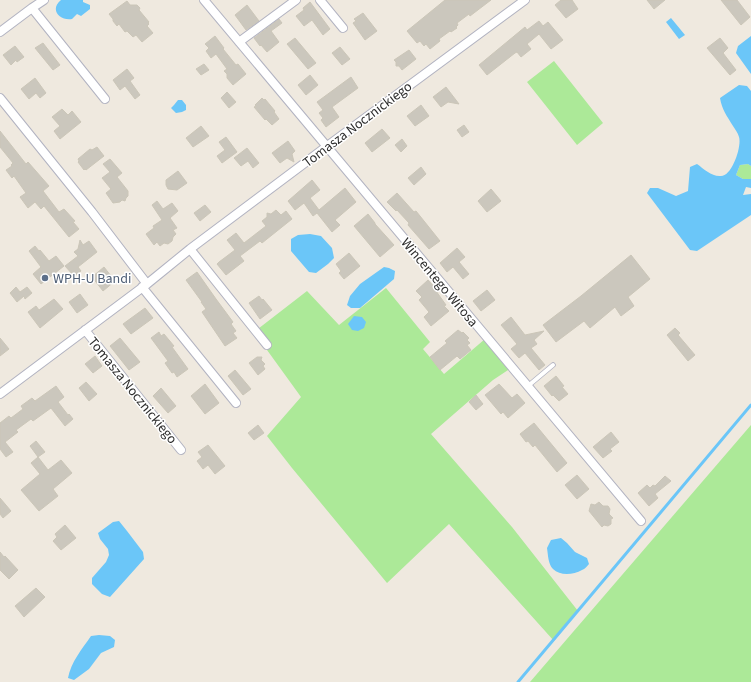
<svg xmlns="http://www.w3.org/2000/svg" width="751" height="682" font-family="'Source Sans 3',sans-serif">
  <rect width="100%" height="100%" fill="#efe9df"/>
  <path fill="#ace998" d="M554 61 603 123 577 145 527 82Z
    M748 164 751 166V179H743L736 175 740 165Z
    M386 288 430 342 423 349 444 374 485 339 511 368 493 380 431 434 512 527 578 611 554 641 449 524 387 583 292 468 267 436 301 397 254 332 307 291 339 325Z
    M751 425V682H530Z"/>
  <path fill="#6bc6f8" d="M61 0H83V2L90 5V9L81 16 77 14 72 19C60 21 49 10 61 0Z
    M671 18 685 35 679 39 666 22Z
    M751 36V74L736 53 738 46Z
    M739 85 747 86 751 91V166L748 164 740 165 736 175 743 179H751V188L746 187 743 195 751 194V193V215L697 251 690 250 647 193 650 188H658L676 196 688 191 690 167 697 164C704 169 712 177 721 176 732 176 742 146 739 137 738 133 735 129 733 126 727 116 722 110 720 98Z
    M178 100H182L186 105V110L182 112 176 113 171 108 174 105Z
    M310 234 321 236 332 248 334 258 328 264 316 273 309 272 291 251V239L298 235Z
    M384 267 389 268 395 271 394 279 360 308H351L347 305 350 296 360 284Z
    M354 316 362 317 366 322 364 328 358 331 352 330 348 324Z
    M119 521 127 531 143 552 144 559 110 597 102 594 92 584V578L106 562 109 555 108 549 100 539 98 533 113 522Z
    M561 538 567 543 575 552 587 558 589 564C587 566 585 569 582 570 573 575 560 576 553 569 548 564 548 554 547 548L551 540Z
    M99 635 110 636 115 640 114 647 101 653 89 669 74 680 68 678C71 662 82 649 91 636Z"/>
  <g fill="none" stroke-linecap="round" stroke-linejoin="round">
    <path stroke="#6bc6f8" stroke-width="3" d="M518 682 751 405"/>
  </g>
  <path fill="#cbc7bd" stroke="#cbc6b8" d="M445 0H491L470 16 469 14 457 23 458 25 456 27 457 28 451 32 450 31 439 39 440 41 430 49 426 44 424 46 420 41 417 43 407 31Z
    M561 0H572L578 9 566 18 555 5Z
    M647 0H665L654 9Z
    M721 0H737L750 17 741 25Z
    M127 1 130 5H137L140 8 139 10 149 22 148 23 149 24 147 26 153 33 142 42 136 35 133 37 127 31 125 32 119 24 117 26 113 21V19L109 14Z
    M310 2 330 29 323 35 312 20 304 26 296 16 304 10 303 8Z
    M247 5 259 21 246 30 235 15Z
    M363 13 377 31 365 40 353 23 356 21 354 19Z
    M279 19 282 23 271 31 279 42 267 52 261 45 260 46 254 38Z
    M539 21 543 26 548 22 563 40 551 49 539 34 527 44 531 49 521 57 517 52 515 53 487 75 479 65 525 27 527 30Z
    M215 36 224 48 223 49 236 65 238 64 246 74 233 85 227 78V74L224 71 227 69 216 54 211 58 206 51 209 48 205 44Z
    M295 38 316 63 308 69 287 44Z
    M720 38 728 48 723 53 736 70 730 75 707 48Z
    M43 43 60 65 53 70 35 48Z
    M15 46 24 57 17 62 16 60 11 65 3 55Z
    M340 47 350 59 342 65 332 53Z
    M409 50 416 59 402 70 399 66H396V62L394 60Z
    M204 64 209 70 201 75 196 69Z
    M127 69 134 78 130 81 140 95 135 99 125 86 120 90 113 80Z
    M310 75 318 85 306 95 298 85Z
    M351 77 358 88 332 107 339 117 326 127 321 120 323 118 319 113 323 110 317 102Z
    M35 78 46 93 40 98 36 93 29 99 21 89Z
    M446 87 459 104 448 102 441 107 433 97Z
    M227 92 236 102 229 108 221 98Z
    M262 98 264 100 265 99 275 111 274 112 279 119 272 125 266 119 265 120 254 107 256 106 255 105Z
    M421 105 429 116 415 126 407 116Z
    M62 109 68 115 72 111 81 122 60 139 54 131 60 126 52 117Z
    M464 125 469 132 462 137 457 130Z
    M201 126 209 136 193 147 186 138Z
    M382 129 390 138 372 152 365 143Z
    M0 131 26 164 28 162 49 186 43 191 59 212 64 209 75 221 73 222 79 229 69 237 44 206 41 209 35 202 28 208 20 197 26 193 14 176 12 178 6 170 12 166 11 165 13 163 0 147Z
    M226 137 237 152 222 163 217 156 225 150 219 142Z
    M402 139 407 146 401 152 395 145Z
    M288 141 295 151 292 154 294 162 287 158 280 163 272 153Z
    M97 147 104 156 86 170 85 169 84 170 78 162 79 161 78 159 90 149 92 150Z
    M247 148 259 163 253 168 248 161 241 166 234 158Z
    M110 159 122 173 117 177 128 191V196L126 198 125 201 122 200 120 202 113 203 106 193 111 189 102 178 110 172 103 164Z
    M421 167 426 174 414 185 408 178Z
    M178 171 187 183 177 190 168 189 166 185V180Z
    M312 180 320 190 310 198 319 210 345 188 356 202 335 220 340 225 332 232 317 213 313 216 304 203 295 210 288 201Z
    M491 189 501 201 487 212 478 201Z
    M397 193 414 212 416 211 440 241 429 249 408 225 409 223 397 210 396 211 387 202Z
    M157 201 163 209 172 203 178 211 170 218 177 228 173 230 176 234 173 237 172 241 168 244 164 243 160 246 157 242 154 245 146 234 154 228 153 226 162 220 152 205Z
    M205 205 211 212 200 221 194 213Z
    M276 210 281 215 286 211 292 219 262 243 260 241 240 256 244 261 226 275 217 264 219 262 235 250 227 240 236 233 244 243 266 226 262 221 267 217V213L271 214Z
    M368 214 375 223V224L394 245 380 257 354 226Z
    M80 240 83 245 89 241 97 252 78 267 81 271 74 276 65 266 78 256 74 252 78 249Z
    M35 246 39 251 40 250 49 261 56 256 64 266 41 284 33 274 41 267 29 251Z
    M457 248 465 257 459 262 469 274 463 279 453 267 447 272 440 263Z
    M349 253 360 266 344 279 339 273 341 271 336 264Z
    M631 255 650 279 628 297 634 306 621 316 615 307 590 328 584 321 556 342 543 325 581 296Z
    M104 267 115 281 103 291 92 277Z
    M197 272 216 299 233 322 231 324 236 331 233 333 237 338 225 346 202 312 206 309 201 302H202L186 280Z
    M428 280 437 290 436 291 446 305 444 306 449 311 431 326 424 317 429 312 419 300 422 297 416 291Z
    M16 287 20 292 27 287 32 293 25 299 24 296 17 302 10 293Z
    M487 290 495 300 481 311 473 301Z
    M80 294 88 305 77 313 69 302Z
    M259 296 262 300 263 299 272 310 260 319 249 303Z
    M54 299 63 309 40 328 28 312 36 306 39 310Z
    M145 308 153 318 131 334 123 324Z
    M511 317 525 335 544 331 534 340 537 344 531 348 545 365 539 370 525 353 519 358 511 349 517 344 501 325Z
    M675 328 680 333 678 335 695 355 688 361 667 335Z
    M458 330 462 333 463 332 469 338 467 340 470 343 467 345 471 350 460 359 457 356 440 370 430 357 447 343 445 341Z
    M159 332 161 336 164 334 174 346 172 347 188 369 177 377 174 372 172 373 165 363 168 361 151 338Z
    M0 338 9 349 0 356Z
    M120 338 140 362 129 370 110 346Z
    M95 356 102 366 93 373 85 364Z
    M257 357H262L261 360 265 364 263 366 265 369 258 375 249 363Z
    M235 370 251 389 243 395 228 376Z
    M556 376 564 386 562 387 568 394 559 401 553 395 552 396 544 386Z
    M86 382 97 394 89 401 79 388Z
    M205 384 219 403 205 414 191 396Z
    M499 384 512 398 517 394 525 403 508 418 503 412 501 414 485 395Z
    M56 386 64 397 58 402 68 415 69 414 73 419 65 426 51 408 33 421 31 419 16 430 18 432 5 442 13 452 6 457 0 449V423L9 416 11 418 23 409 21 406 32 398 35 401Z
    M161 388 176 406 168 413 153 396Z
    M476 395 483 404 476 410 469 402Z
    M534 423 567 463 557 472 535 445 533 447 528 441 526 442 520 434Z
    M258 425 264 433 254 440 248 433Z
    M611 432 619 442 610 449 612 451 603 458 593 447Z
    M36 441 45 452 38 457 30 446Z
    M208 445 225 466 215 474 208 465 203 469 197 461 202 457 198 452Z
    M38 457 48 470 61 460 72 473 53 489 58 496 39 511 21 490 40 474 31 463Z
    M577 475 589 489 577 499 565 485Z
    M665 476 671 481 655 494 658 498 649 506 638 493 647 485 650 488 653 485 655 486Z
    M0 498 11 511 3 518 0 514Z
    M599 502 603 506H608L610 509 609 514 613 518 611 519V524L608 526 604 525 602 527 589 511 591 504 595 505Z
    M65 525 76 538 61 550 53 541 57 537 55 534Z
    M0 552 4 557 5 556 18 570 9 579 0 570Z
    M36 588 45 597 24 617 15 606Z"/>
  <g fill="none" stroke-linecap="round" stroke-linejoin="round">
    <g stroke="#b2b3c1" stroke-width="5.5">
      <path id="service" d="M528 386 553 365"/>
    </g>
    <g stroke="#b2b3c1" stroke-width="10">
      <path id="minor" d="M204 0 641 521
        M320 0 343 28
        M32 8 44 0
        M0 32 32 8 105 99
        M239 42 296 0
        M0 98 92 212 147 284
        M190 249 267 345
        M142 287 236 403
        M85 330 181 450
        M0 394 147 284 190 249 326 147 525 0"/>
    </g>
    <use href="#service" stroke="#fff" stroke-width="4"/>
    <use href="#minor" stroke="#fff" stroke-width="8"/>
  </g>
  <circle fill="#5c6f8a" stroke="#fff" stroke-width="1.5" cx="45" cy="278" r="4"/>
  <g text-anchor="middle" stroke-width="3" stroke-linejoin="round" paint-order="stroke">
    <g font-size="14" fill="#2d2d2d" stroke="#fff">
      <text transform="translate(357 124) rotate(-37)" y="5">Tomasza Nocznickiego</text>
      <text transform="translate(440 282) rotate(50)" y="5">Wincentego Witosa</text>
      <text transform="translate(133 390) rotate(51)" y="5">Tomasza Nocznickiego</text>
    </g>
    <g font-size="14" fill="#4e5e75" stroke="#fff" text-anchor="start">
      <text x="53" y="283">WPH-U Bandi</text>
    </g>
  </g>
</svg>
